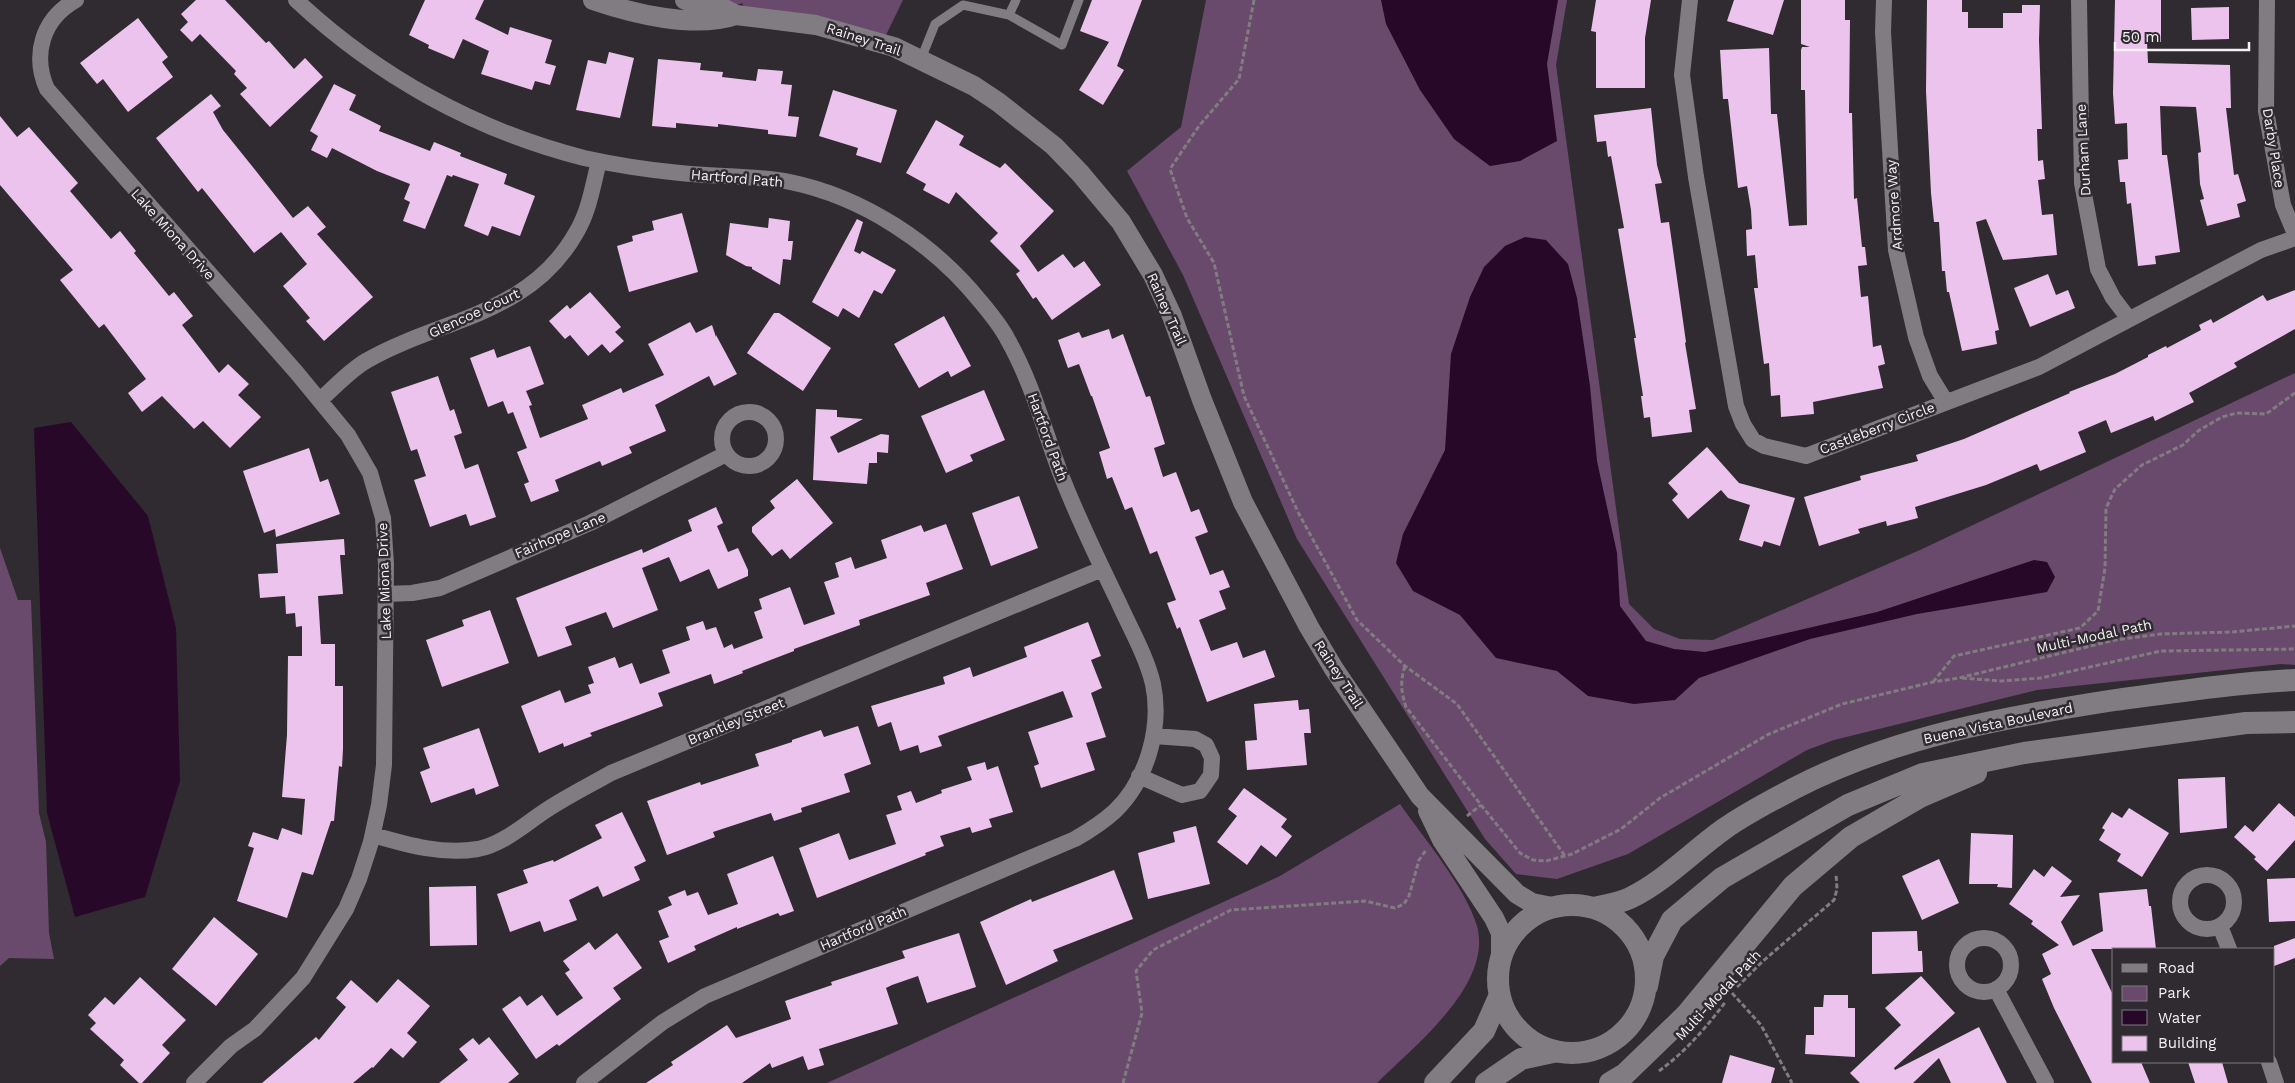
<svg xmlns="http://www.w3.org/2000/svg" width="2295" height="1083" font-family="'Work Sans',sans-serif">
  <rect width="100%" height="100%" fill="#302b30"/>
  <path fill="#6a4a6c" d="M727 0H903L886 35 818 16 744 7 742 3 737 5Z
    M1206 0H1567L1556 65 1629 604 1654 629 1680 639 1713 640 1920 550 2295 373V665L2281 664 2037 690 1834 740 1807 750 1628 854 1557 879 1516 874 1485 839 1297 539 1183 275 1127 171 1181 127Z
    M0 548 18 600H31L39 813 46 842 49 933 54 959 9 958 0 966Z
    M1400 804C1423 837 1466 888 1477 926 1493 985 1414 1046 1377 1083H827L1280 876Z"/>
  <path fill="#270829" d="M1381 0H1558L1547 64 1557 141 1520 161 1490 166 1454 139 1420 90 1386 24Z
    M1525 237 1546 240 1568 264 1577 298 1590 386 1597 461 1617 553 1620 606 1646 641 1674 649 1705 652 1877 612 2034 560 2047 562 2055 577 2047 592 1917 614 1810 639 1699 678 1675 700 1634 704 1588 696 1557 671 1496 658 1460 615 1413 591 1396 563 1403 534 1445 450 1451 354 1470 297 1484 267 1505 246Z
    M71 422 148 516 176 628 180 781 145 897 75 917 47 813 34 428Z"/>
  <path fill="#ecc3ed" d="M196 0H225L266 43 269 41 294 69 305 58 323 77 270 127 240 94 247 88 234 74 236 71 200 34 192 42 180 30 188 22 181 14Z
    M425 0H484L475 19 508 35 510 27 552 40 545 63 556 66 550 85 535 81 532 90 481 74 489 51 463 39 454 59 428 48 429 45 409 35Z
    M1092 0H1142L1117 66 1124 70 1103 105 1079 90 1109 42 1080 31Z
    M1596 0H1651L1645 38V88H1596V32L1591 31Z
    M1734 0H1784L1773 35 1727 21Z
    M1801 0H1845V20H1850L1849 113H1852L1854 199 1857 198 1862 247H1865L1867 265 1858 266 1861 297 1868 296 1873 347 1881 345 1885 364 1878 366 1883 388 1813 402 1814 414 1781 417 1780 395 1771 396 1769 363 1764 364 1754 288H1758L1755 255 1747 256 1746 230 1752 229 1751 210 1747 186 1738 188 1728 99H1723L1720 50 1769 48 1771 114H1777L1789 226 1807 225 1805 90H1801V50L1802 47H1810L1801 44Z
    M1927 0H1962V12H1968V28H2003V13H2022V5H2040L2039 40 2042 129H2037L2038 161 2043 160 2045 179 2038 180 2042 215 2053 214 2057 255 2003 260 1986 219 1976 222 1999 330 1995 331 1997 344 1962 351 1949 292H1947L1945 271H1942L1939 222H1934L1931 193 1926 91Z
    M2115 0H2161V42H2147L2148 63 2230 65 2231 108H2226L2234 175 2238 174 2246 201 2237 204 2240 217 2207 226 2200 200 2204 199 2200 184 2198 153 2201 152 2196 107 2160 106 2162 155H2167L2180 252 2155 256 2156 264 2138 266 2131 203 2127 204 2125 182H2120L2118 160 2128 159 2127 123 2115 124 2113 93Z
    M2229 7V39L2192 40 2191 8Z
    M138 18 168 57 162 62 173 77 128 112 103 79 97 84 80 63Z
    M609 52 634 58 620 118 576 110 588 60 606 64Z
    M658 59 701 63 700 70 723 72 722 77 756 81 758 69 783 71 781 84 792 85 788 116 799 117 796 137 768 134V130L718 124V127L676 123V128L652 126Z
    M334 84 356 95 349 110 381 126 379 131 430 151 434 142 461 153 460 156 507 174 504 184 535 196 520 236 492 226 488 236 464 226 479 184 453 175 452 177 447 175 425 229 403 221 410 202 404 199 410 184 377 171 332 148 327 158 311 150 318 136 310 131Z
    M833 90 897 110 881 163 856 155 858 148 819 136Z
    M211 94 221 106 213 112 223 130 252 166 293 218 308 206 326 227 317 234 373 297 324 341 306 321 310 318 283 286 307 264 281 232 254 253 202 188 198 192 156 138Z
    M1651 108 1657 165 1662 183 1655 184 1661 223 1669 222 1686 342 1685 343 1696 409 1689 410 1692 432 1652 437 1650 417 1644 418 1641 396H1643L1634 338H1636L1618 229 1624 228 1611 156 1608 157 1606 141 1597 142 1594 115Z
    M0 116 17 137 29 127 78 183 70 191 111 239 120 231 136 251 134 253 169 296 174 292 193 316 182 325 219 373 228 364 249 384 238 395 261 417 230 448 203 421 194 429 162 396 142 412 128 393 146 379 104 324 99 328 60 280 73 270 0 185Z
    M936 120 964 136 959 145 1000 168 1005 163 1054 211 1020 246 1038 272 1063 254 1074 268 1084 261 1101 285 1052 320 1036 297 1033 299 1016 274 1020 271 990 241 998 233 956 192 949 204 923 190 926 184 906 173Z
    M682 213 698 272 629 292 617 246 633 241 632 236 654 230 652 221Z
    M769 218 790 221 788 241H793L791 260 783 259 780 285 752 269V267L746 266 726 255 730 223 768 228Z
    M857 219 863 222 854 251 860 254 862 251 896 270 882 294 874 290 859 318 843 308 838 317 812 302Z
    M2048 274 2056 295 2068 290 2075 308 2030 327 2014 288Z
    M2295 290V329L2234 363 2237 367 2189 393 2194 402 2155 421 2153 416 2111 433 2106 420 2078 432 2086 452 2040 471 2037 464 1986 485 1915 507 1918 518 1887 526 1886 521 1858 529 1860 533 1819 546 1804 497 1861 480 1860 476 1918 461 1916 455 1964 439 2070 393 2069 392 2115 374 2148 357V355L2166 346 2167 348 2201 330 2199 325 2211 319 2213 323 2263 295 2267 301Z
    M590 292 621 327 615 332 624 341 610 353 602 344 588 356 570 335 565 339 549 321 567 305 570 309Z
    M774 313H779L831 348 803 391 747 353Z
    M944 316 971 366 951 377 948 371 919 388 894 344Z
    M690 322 696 333 712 325 716 337V335L737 374 714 386 709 376 655 405 666 431 629 447 632 453 602 466 600 461 555 480 559 491 531 502 524 484 529 482 517 452 527 448 513 412 508 414 503 401 488 407 470 358 494 349 497 358 530 346 544 384 526 391 532 405 529 406 540 438 588 419 582 405 621 388 623 393 664 375 648 344Z
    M1109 329 1112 339 1123 334 1146 397 1150 396 1165 444 1154 448 1163 477 1176 472 1191 512 1199 509 1208 532 1195 537 1210 575 1223 570 1230 587 1219 591 1226 609 1199 620 1211 651 1237 642 1243 658 1265 650 1275 677 1207 702 1180 627 1177 629 1167 603 1176 600 1157 551 1150 554 1132 507 1125 510 1112 477 1107 479 1099 452 1110 448 1092 396H1091L1079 364 1068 368 1058 340 1079 332 1082 338Z
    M438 376 450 411 454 409 462 433 454 436 465 469 478 464 496 517 470 526 466 514 430 527 414 480 426 476 417 449 411 451 391 392Z
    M984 390 1005 440 970 455 973 461 946 473 921 416Z
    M816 409 837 410V417L863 419 830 437 838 453 881 434 889 435 888 453 877 452V463H869L867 484 813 480Z
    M1707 447 1739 483 1795 498 1780 546 1764 541 1762 547 1739 540 1750 505 1728 498 1721 490 1688 519 1672 500 1678 494 1668 483Z
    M309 448 320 482 328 479 340 514 276 537 275 529 264 533 243 471Z
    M797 479 833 523 790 559 782 549 772 556 752 532V527L775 508 770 501Z
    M1019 496 1038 548 991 566 972 513Z
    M716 507 723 523 717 526 728 552 738 548 748 570V576L718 589 709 569 680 582 669 557 642 568 658 610 613 628 606 612 565 627 572 645 538 657 516 598 642 549 643 553 692 531 688 520Z
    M946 524 963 569 926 583 930 595 859 620 860 625 794 649V651L742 671 743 673 714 684 711 674 658 693 663 706 590 733 592 736 564 747 563 743 539 753 521 706 560 690 565 703 591 693 588 685 594 683 588 667 615 657 619 668 632 663 640 684 670 673 662 650 690 640 686 627 703 621 706 630 716 627 724 648 732 644 734 649 763 638 754 612 762 609 759 599 790 587 804 625 835 614 824 582 839 577 835 563 851 557 855 569 887 558 881 540 921 525 924 532Z
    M344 539 345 555H340L343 594 318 596 321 644H335V686H343V749L342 767 339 766 334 821H331L313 875 302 872 287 918 237 901 254 848 248 846 253 832 278 840 282 828 302 835 305 799 282 797 287 735 288 656H302V626L296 627 295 613 286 614 285 596 260 598 258 574 278 573 276 544Z
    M490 610 509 663 442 687 426 640 464 626 462 620Z
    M1088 622 1101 656 1091 660 1102 688 1091 693 1106 737 1086 743 1095 770 1041 788 1034 766 1039 764 1028 732 1073 717 1063 691 938 736 942 746 920 753 918 745 900 751 891 722 878 727 871 706 945 684 943 677 970 667 973 677 1027 657 1024 647Z
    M1298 700 1299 710 1309 709 1311 733H1304L1307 765 1247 770 1245 741 1257 740 1254 704Z
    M858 726 871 764 844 774 850 792 801 808 802 812 774 821 771 813 713 832 715 837 667 855 647 801 700 782 701 785 759 766 755 754 792 742V740L821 730 824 737Z
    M479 728 499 786 476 795 474 788 431 803 420 772 430 768 423 748Z
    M985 762 987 770 998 766 1013 812 989 819 992 827 972 833 970 827 940 836 944 846 925 853 926 855 817 898 799 848 839 833 849 860 896 844 886 815 902 810 897 796 911 791 916 803 942 793 941 790 972 780 967 767Z
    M2225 777 2227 828 2180 833 2178 779Z
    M1244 788 1287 819 1281 827 1292 836 1276 857 1261 845 1247 865 1217 842 1237 816 1228 809Z
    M2279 803 2295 817V840L2267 871 2254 859 2256 857 2234 837 2245 825 2253 832Z
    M2129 808 2169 833 2142 877 2117 861 2121 854 2099 840 2105 830 2102 828 2112 812 2122 818Z
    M622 812 646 861 634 867 640 880 603 897 598 886 569 900 577 920 544 932 540 921 510 932 497 894 528 883 523 870 553 860 554 862 602 838 595 825Z
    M1196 826 1210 884 1148 899 1138 853 1175 842 1173 832Z
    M1971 833 2013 835 2012 888 1997 887 1998 884H1969Z
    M773 856 794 911 780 916 778 913 737 929V927L694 946 696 950 668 963 659 941 669 937 658 911 672 905 668 897 685 890 687 896 698 892 708 915 738 904 727 874Z
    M1939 859 1959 903 1922 920 1902 876Z
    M2052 866 2072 881 2060 897 2080 895 2061 922 2073 946 2103 931 2099 893 2147 889 2149 906H2151L2156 949H2091L2114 997V1062H2141L2150 1083H2092L2054 1008 2042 979 2051 974 2042 954 2059 945 2031 924 2033 921 2009 904 2034 869 2044 877Z
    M1114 870 1133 919 1053 950 1058 961 1006 985 980 922 1031 899 1032 902Z
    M2295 878V921L2269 922 2267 879Z
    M476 886 477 945 430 946 429 887Z
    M214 917 258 954 216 1006 172 969Z
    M1917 931 1918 951H1922L1923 972 1872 974V932Z
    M617 933 642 968 613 988 621 999 559 1046 557 1044 536 1059 502 1009 520 996 527 1006 542 995 557 1016 583 998 565 973 570 970 563 961 589 942 595 950Z
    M959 933 976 987 927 1003 918 976 892 985 886 988 898 1024 819 1049 824 1065 808 1070 803 1056 772 1068 770 1063 742 1083H646L673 1065 671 1062 727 1025 736 1038 791 1019 785 1001 832 985 831 982 905 958 902 951Z
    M2295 938V958L2274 966V946Z
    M1921 976 1955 1013 1894 1068 1895 1070 1979 1027 2007 1083H1951L1939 1058 1913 1083H1860L1850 1073 1901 1025 1885 1008Z
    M140 977 186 1020 162 1045 170 1053 142 1083H139L120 1065 124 1060 90 1029 96 1023 88 1015 105 997 114 1005Z
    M398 979 430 1006 407 1033 417 1042 403 1058 391 1048 373 1068 372 1067 353 1083H262L316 1037 319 1040 346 1007 336 998 351 980 377 1003Z
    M1824 995H1848V1008H1855V1057L1805 1054 1806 1035H1814V1007H1823Z
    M489 1037 519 1074 508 1083H439L468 1060 459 1049 473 1038 479 1045Z
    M1730 1055 1775 1068 1771 1083H1722Z
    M2188 1062H2222L2228 1083H2195Z"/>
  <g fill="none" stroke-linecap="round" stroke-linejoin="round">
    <path stroke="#807c80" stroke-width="3" stroke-dasharray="5 2.5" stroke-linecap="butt" d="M1254 0 1239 79 1199 126 1170 169 1187 218 1214 263 1244 396 1299 514 1357 620 1405 666 1457 704 1565 856
      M1405 666C1400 681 1401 692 1406 707L1481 805 1520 853 1533 860 1546 861 1572 854 1621 829 1660 798 1769 734 1842 704 1933 682 1959 678 2115 640 2160 634 2231 632 2295 626
      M1962 678 2001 681 2041 678 2161 651 2295 649
      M1933 682 1954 656 2080 628 2098 611 2105 568 2106 508 2115 489 2142 465 2183 445 2198 431 2222 417 2237 413 2266 414 2295 393
      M1467 816 1481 805
      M1737 987 1763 961 1834 900 1837 889 1836 874
      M1732 993 1761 1025 1792 1083
      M1659 1071C1685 1052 1707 1027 1726 1001
      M1123 1083 1142 1013 1136 971 1153 950 1231 910 1365 901 1395 908 1404 904 1409 896 1419 860 1426 850"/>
    <path stroke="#817c81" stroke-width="9" d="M1009 15 1016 0
      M921 59 935 24 963 5 1009 15 1062 45 1079 0"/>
    <path stroke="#817c81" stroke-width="16" d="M76 0C42 19 32 55 47 89L297 373 348 435 370 473 383 518 386 564 384 765 379 805 371 842 359 879 346 909 303 978 255 1029 231 1046 194 1083
      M296 0C377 76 477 131 584 158 616 165 648 170 680 173 716 177 754 175 790 182 863 197 933 243 980 301 990 313 1001 326 1008 340 1032 382 1044 430 1061 475 1078 518 1098 560 1118 601 1130 628 1146 655 1153 684 1162 728 1147 780 1115 811 1103 822 1089 831 1075 839L705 996 663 1022 584 1083
      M1690 0 1682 75 1696 177 1736 406 1743 424 1753 440 1764 446 1806 456 2039 367 2261 250 2295 238
      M1884 0 1883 32 1896 250 1916 337 1930 376 1946 402
      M2079 0 2082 183 2098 269 2113 298 2129 319
      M2267 0 2266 111 2283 205 2295 234
      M320 400C335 387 349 371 366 361 441 318 529 316 576 233 589 212 593 185 599 161
      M722 439a27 27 0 1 1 54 0a27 27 0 1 1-54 0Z
      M386 594 412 593 440 588 590 523 726 454
      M1139 776 1182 795 1200 791 1211 775 1212 758 1206 745 1195 739 1154 736
      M373 835C408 845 442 855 478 849 504 844 526 823 548 809 568 796 590 785 611 773L1102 569
      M2180 902a27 27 0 1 1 54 0a27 27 0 1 1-54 0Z
      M2220 926 2229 949
      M1957 965a27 27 0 1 1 54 0a27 27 0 1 1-54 0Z
      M1996 989 2046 1083
      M2269 1062 2276 1083"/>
    <path stroke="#817c81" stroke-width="20" d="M593 0C634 14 695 29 736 15
      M685 0 721 7 736 15 816 25 894 47 974 86 998 102 1054 146 1080 173 1121 222 1153 275 1172 316 1202 400 1243 502 1309 627 1334 669 1420 796 1517 894 1532 903 1552 907
      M1428 811 1442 840 1494 918 1501 933V957"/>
    <path stroke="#817c81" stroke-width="22" d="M1498 979a74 74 0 1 1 148 0a74 74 0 1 1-148 0Z
      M1594 908C1606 905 1620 903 1630 898 1665 881 1693 851 1724 829 1745 814 1770 801 1793 789 1893 737 2005 717 2115 700 2174 692 2235 683 2295 680
      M1647 986 1653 956 1672 920 1722 878 1848 805 1923 774 2024 753 2246 723 2295 722
      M1435 1083 1484 1031 1499 997
      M1486 1083 1521 1059 1553 1052
      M1610 1083 1625 1074 1686 1015 1793 886 1851 837 1920 797 1976 773"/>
  </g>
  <g text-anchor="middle" stroke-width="5" stroke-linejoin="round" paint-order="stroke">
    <g font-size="14" fill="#f4f1f4" stroke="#302b30">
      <text transform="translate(864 39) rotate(18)" y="5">Rainey Trail</text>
      <text transform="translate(2274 148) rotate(81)" y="5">Darby Place</text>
      <text transform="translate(2083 150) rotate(-93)" y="5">Durham Lane</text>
      <text transform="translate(737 178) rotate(5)" y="5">Hartford Path</text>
      <text transform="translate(1894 205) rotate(-94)" y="5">Ardmore Way</text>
      <text transform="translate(173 234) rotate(48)" y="5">Lake Miona Drive</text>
      <text transform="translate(1167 309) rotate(66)" y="5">Rainey Trail</text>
      <text transform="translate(474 313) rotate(-25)" y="5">Glencoe Court</text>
      <text transform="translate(1877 428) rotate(-21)" y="5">Castleberry Circle</text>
      <text transform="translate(1048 437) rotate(70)" y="5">Hartford Path</text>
      <text transform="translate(560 535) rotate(-23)" y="5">Fairhope Lane</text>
      <text transform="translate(384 581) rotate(-92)" y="5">Lake Miona Drive</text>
      <text transform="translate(2094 636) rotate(-12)" y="5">Multi-Modal Path</text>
      <text transform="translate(1339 674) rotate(57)" y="5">Rainey Trail</text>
      <text transform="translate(736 721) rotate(-22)" y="5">Brantley Street</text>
      <text transform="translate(1998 723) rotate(-12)" y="5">Buena Vista Boulevard</text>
      <text transform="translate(863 928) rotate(-23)" y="5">Hartford Path</text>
      <text transform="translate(1718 995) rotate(-47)" y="5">Multi-Modal Path</text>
    </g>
  </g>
  <rect x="2112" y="948" width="162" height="115" fill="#302b30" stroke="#7e7a7e"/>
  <rect x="2122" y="964" width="25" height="8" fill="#817c81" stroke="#7e7a7e"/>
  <text x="2158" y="973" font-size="15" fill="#f4f1f4">Road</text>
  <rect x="2122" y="986" width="25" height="15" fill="#6a4a6c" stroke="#7e7a7e"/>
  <text x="2158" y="998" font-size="15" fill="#f4f1f4">Park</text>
  <rect x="2122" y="1010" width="25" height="15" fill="#270829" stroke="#7e7a7e"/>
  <text x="2158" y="1023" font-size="15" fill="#f4f1f4">Water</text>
  <rect x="2122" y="1036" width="25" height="15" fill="#ecc3ed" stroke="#7e7a7e"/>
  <text x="2158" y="1048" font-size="15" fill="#f4f1f4">Building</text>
  <path d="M2115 42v8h134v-8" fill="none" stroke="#f4f1f4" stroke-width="2.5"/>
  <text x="2122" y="42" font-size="15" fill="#f4f1f4" stroke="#302b30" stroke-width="4" paint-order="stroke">50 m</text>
</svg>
